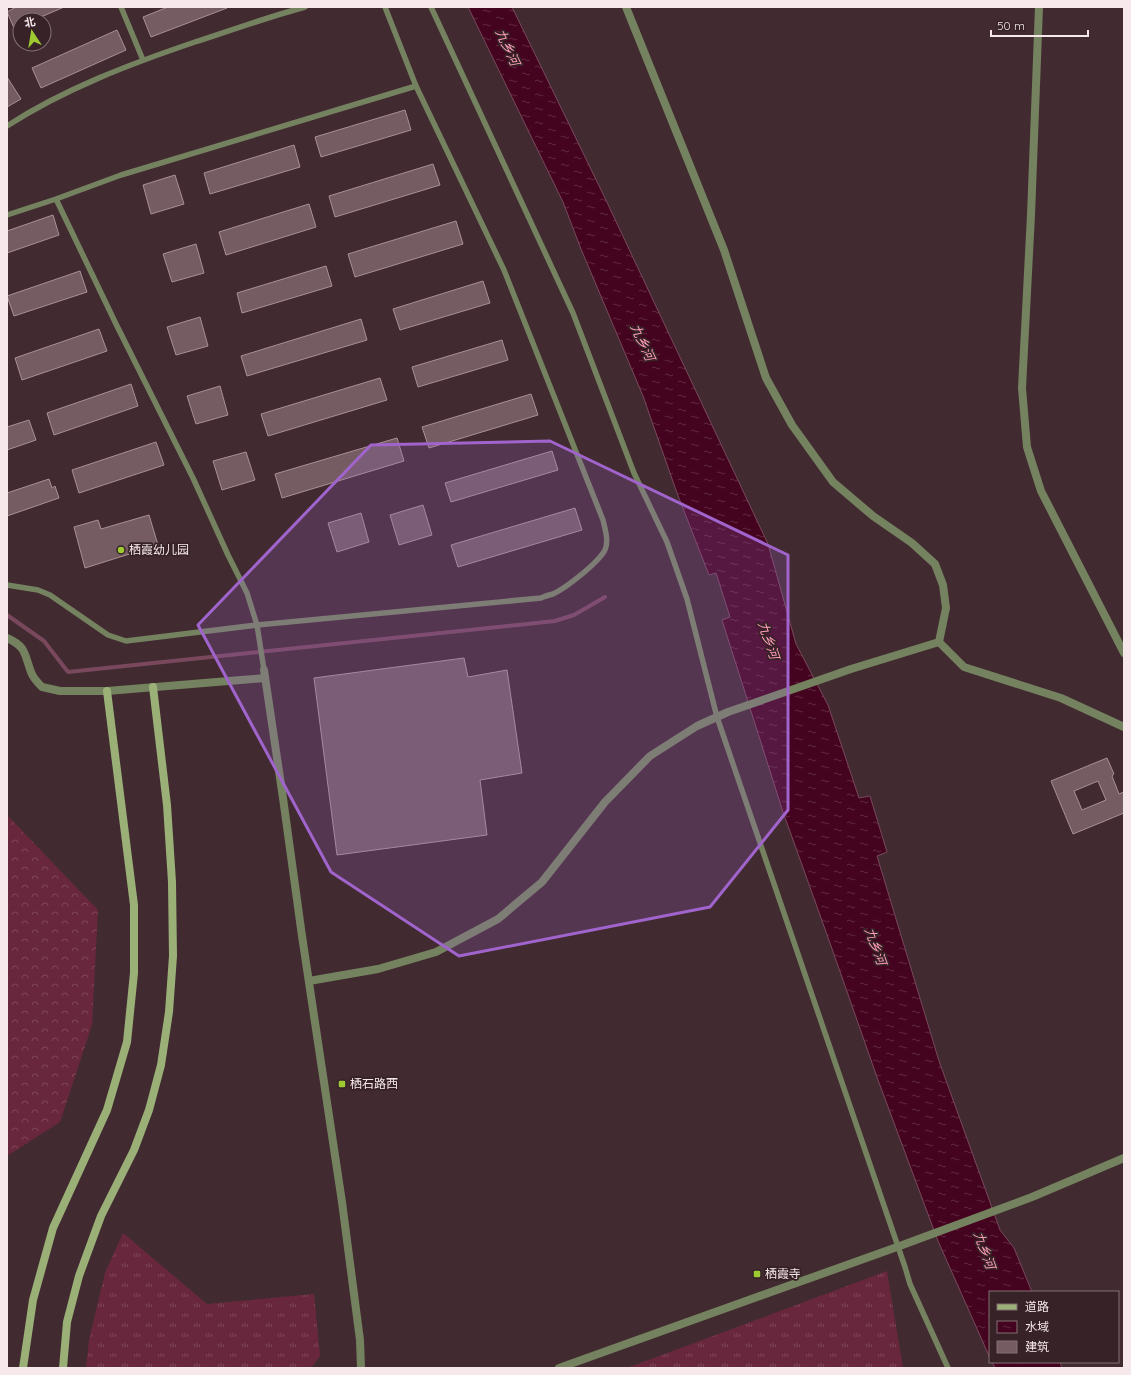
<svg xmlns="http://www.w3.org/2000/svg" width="1131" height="1375" font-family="Quicksand,'Noto Sans SC',sans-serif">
  <defs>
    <pattern id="grass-tufts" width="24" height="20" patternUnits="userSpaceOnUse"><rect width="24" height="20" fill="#69273d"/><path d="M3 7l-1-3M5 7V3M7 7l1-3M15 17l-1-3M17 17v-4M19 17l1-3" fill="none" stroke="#7f4659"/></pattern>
    <pattern id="forest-crowns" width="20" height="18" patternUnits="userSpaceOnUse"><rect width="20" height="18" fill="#69273d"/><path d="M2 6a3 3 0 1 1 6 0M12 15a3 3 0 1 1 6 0" fill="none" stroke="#7f4659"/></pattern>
    <pattern id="water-ripples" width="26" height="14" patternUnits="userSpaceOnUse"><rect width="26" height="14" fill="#44041f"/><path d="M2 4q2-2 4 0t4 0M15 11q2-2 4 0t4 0" fill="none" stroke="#602940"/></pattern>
  </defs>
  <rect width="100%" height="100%" fill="#412b31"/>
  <path fill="url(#grass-tufts)" d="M123 1233 207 1304 314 1294 320 1356 311 1368H86L89 1340 105 1273Z
    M887 1271 903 1368H627Z"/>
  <path fill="url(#forest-crowns)" d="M7 815 98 910 92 1025 60 1122 7 1156Z"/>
  <path fill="url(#water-ripples)" stroke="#79485c" d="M468 7H512L604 196 768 544 796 644 828 705 859 798 870 796 887 852 877 856 939 1061 1000 1230 1014 1248 1032 1292H990V1358L938 1241 878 1080 830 943 783 812 722 620 730 617 716 573 709 575 677 493 643 396 581 249 563 202Z
    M992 1362H1060L1062 1368H995Z"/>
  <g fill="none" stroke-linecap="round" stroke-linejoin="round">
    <path stroke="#79485c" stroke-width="4" d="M7 615 44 641 68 672 555 621 574 615 605 597"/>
  </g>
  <path fill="#745c62" stroke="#aa9096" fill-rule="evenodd" d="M16 7H64L34 20H20V42L7 12Z
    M168 7H226L227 8 151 37 143 17Z
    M117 30 126 50 41 88 32 68Z
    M7 77 21 99 7 107Z
    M405 110 411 130 321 157 315 137Z
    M294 145 300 167 210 194 204 173Z
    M433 164 440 185 335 217 329 196Z
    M175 175 184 204 151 214 143 185Z
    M309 204 316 227 226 255 219 232Z
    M53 215 59 235 7 253V231Z
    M456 221 463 244 355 277 348 254Z
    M196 244 204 273 172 282 163 254Z
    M326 266 332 286 242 313 237 293Z
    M80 271 87 292 14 316 7 296Z
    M483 281 490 303 400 330 393 309Z
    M200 317 208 346 176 355 167 327Z
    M361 319 367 340 247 376 241 356Z
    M99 329 107 351 22 380 15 358Z
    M502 340 508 360 418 387 412 367Z
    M380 378 387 400 268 436 261 414Z
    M131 384 138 406 54 435 47 413Z
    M220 386 228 415 196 424 187 396Z
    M531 394 538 415 429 448 422 427Z
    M29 420 36 440 7 450V427Z
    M397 438 404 461 282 498 275 474Z
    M156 442 164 465 79 493 72 470Z
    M552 451 558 470 451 502 445 483Z
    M246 452 255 480 222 490 213 461Z
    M49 479 52 488 55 486 59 498 7 516V493Z
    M423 505 432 535 399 545 390 515Z
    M575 508 582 530 458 567 451 545Z
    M361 513 369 542 337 552 328 523Z
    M149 515 158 545 85 568 74 527 98 520 101 529Z
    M464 658 468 677 507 670 522 773 480 780 487 835 337 855 314 678Z
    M1107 758 1114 774 1112 776 1119 794 1124 792V813L1073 834 1051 781ZM1098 781 1106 800 1082 810 1074 791Z"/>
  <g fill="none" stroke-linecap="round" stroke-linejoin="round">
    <path stroke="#75825f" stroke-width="5.5" d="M121 7 143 60
      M431 7 573 313 634 473 667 542 687 599 717 717 732 761 905 1267 910 1284 948 1368
      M7 126C64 89 130 64 195 42 232 30 268 17 305 7
      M56 199 116 324 193 478 228 555 247 593 257 625 264 670
      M7 215 56 199 121 175 416 86
      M7 585 38 590 50 595 108 635 126 641 257 625 541 598C545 596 549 595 553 594 566 588 598 563 605 550 609 541 605 529 603 520L504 270 416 86 385 7"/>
    <path stroke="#75825f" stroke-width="8" d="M626 7 724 250 766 378 792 425 833 482 873 516 912 543 935 564 943 585 946 608 939 642 964 667 1061 698 1124 727
      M1039 7 1031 215 1022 388 1027 447 1041 491 1124 653
      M7 638C27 647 24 654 31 672 33 678 38 683 42 687L60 691H107L265 678"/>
    <path stroke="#75825f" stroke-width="8" d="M264 670 283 798 302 936 342 1202 360 1340 361 1368
      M309 981 378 969 436 952 498 919 542 882 605 802 650 756 697 726 728 712 851 669 939 642
      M559 1368 897 1247 1032 1197 1124 1158"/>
    <path stroke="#9ab077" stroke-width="8" d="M23 1368 33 1300 53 1228 107 1110 127 1042 134 973V905L107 691
      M63 1368 67 1322 79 1276 101 1216 134 1150 149 1110 161 1065 169 1012 173 956 172 882 167 805 153 687"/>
  </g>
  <path fill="#a064cc" fill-opacity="0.2" stroke="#a064cc" stroke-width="3" stroke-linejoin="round" d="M550 441 788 555V810L710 907 459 956 331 872 198 625 371 445Z"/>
  <g fill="#9dca30" stroke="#362227" stroke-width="1.5">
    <circle cx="121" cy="550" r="4"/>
    <rect x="338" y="1080" width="8" height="8" rx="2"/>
    <rect x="753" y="1270" width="8" height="8" rx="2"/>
  </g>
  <g text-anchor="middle" stroke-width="3.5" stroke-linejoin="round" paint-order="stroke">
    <g font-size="12" fill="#f6e8eb" stroke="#362227" text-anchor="start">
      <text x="129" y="554">栖霞幼儿园</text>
      <text x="350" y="1088">栖石路西</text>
      <text x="765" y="1278">栖霞寺</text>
    </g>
    <g font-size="13" font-style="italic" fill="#ff9db8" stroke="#362227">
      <text transform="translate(508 47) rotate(65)" y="5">九乡河</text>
      <text transform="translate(643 342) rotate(65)" y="5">九乡河</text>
      <text transform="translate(769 640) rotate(71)" y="5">九乡河</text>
      <text transform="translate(876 946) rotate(70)" y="5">九乡河</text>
      <text transform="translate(985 1250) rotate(70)" y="5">九乡河</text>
    </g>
  </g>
  <rect width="1131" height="1375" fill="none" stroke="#f6e8eb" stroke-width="16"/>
  <rect x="989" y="1291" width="130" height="72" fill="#362227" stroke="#837175"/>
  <rect x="997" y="1304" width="20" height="6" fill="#9ab077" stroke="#837175"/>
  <text x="1025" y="1311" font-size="12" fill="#f6e8eb">道路</text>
  <rect x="997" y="1321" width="20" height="12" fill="url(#water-ripples)" stroke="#837175"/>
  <text x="1025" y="1331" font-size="12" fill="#f6e8eb">水域</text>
  <rect x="997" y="1341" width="20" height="12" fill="#745c62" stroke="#837175"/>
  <text x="1025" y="1351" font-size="12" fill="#f6e8eb">建筑</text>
  <g transform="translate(32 32) rotate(348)"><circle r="19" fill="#362227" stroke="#837175"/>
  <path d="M0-3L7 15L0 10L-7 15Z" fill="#9dca30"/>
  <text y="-6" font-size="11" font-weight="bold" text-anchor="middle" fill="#f6e8eb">北</text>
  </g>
  <path d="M991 30v6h97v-6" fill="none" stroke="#f6e8eb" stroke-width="2"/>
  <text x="997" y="30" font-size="12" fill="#f6e8eb" stroke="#362227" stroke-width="3" paint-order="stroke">50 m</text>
</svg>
